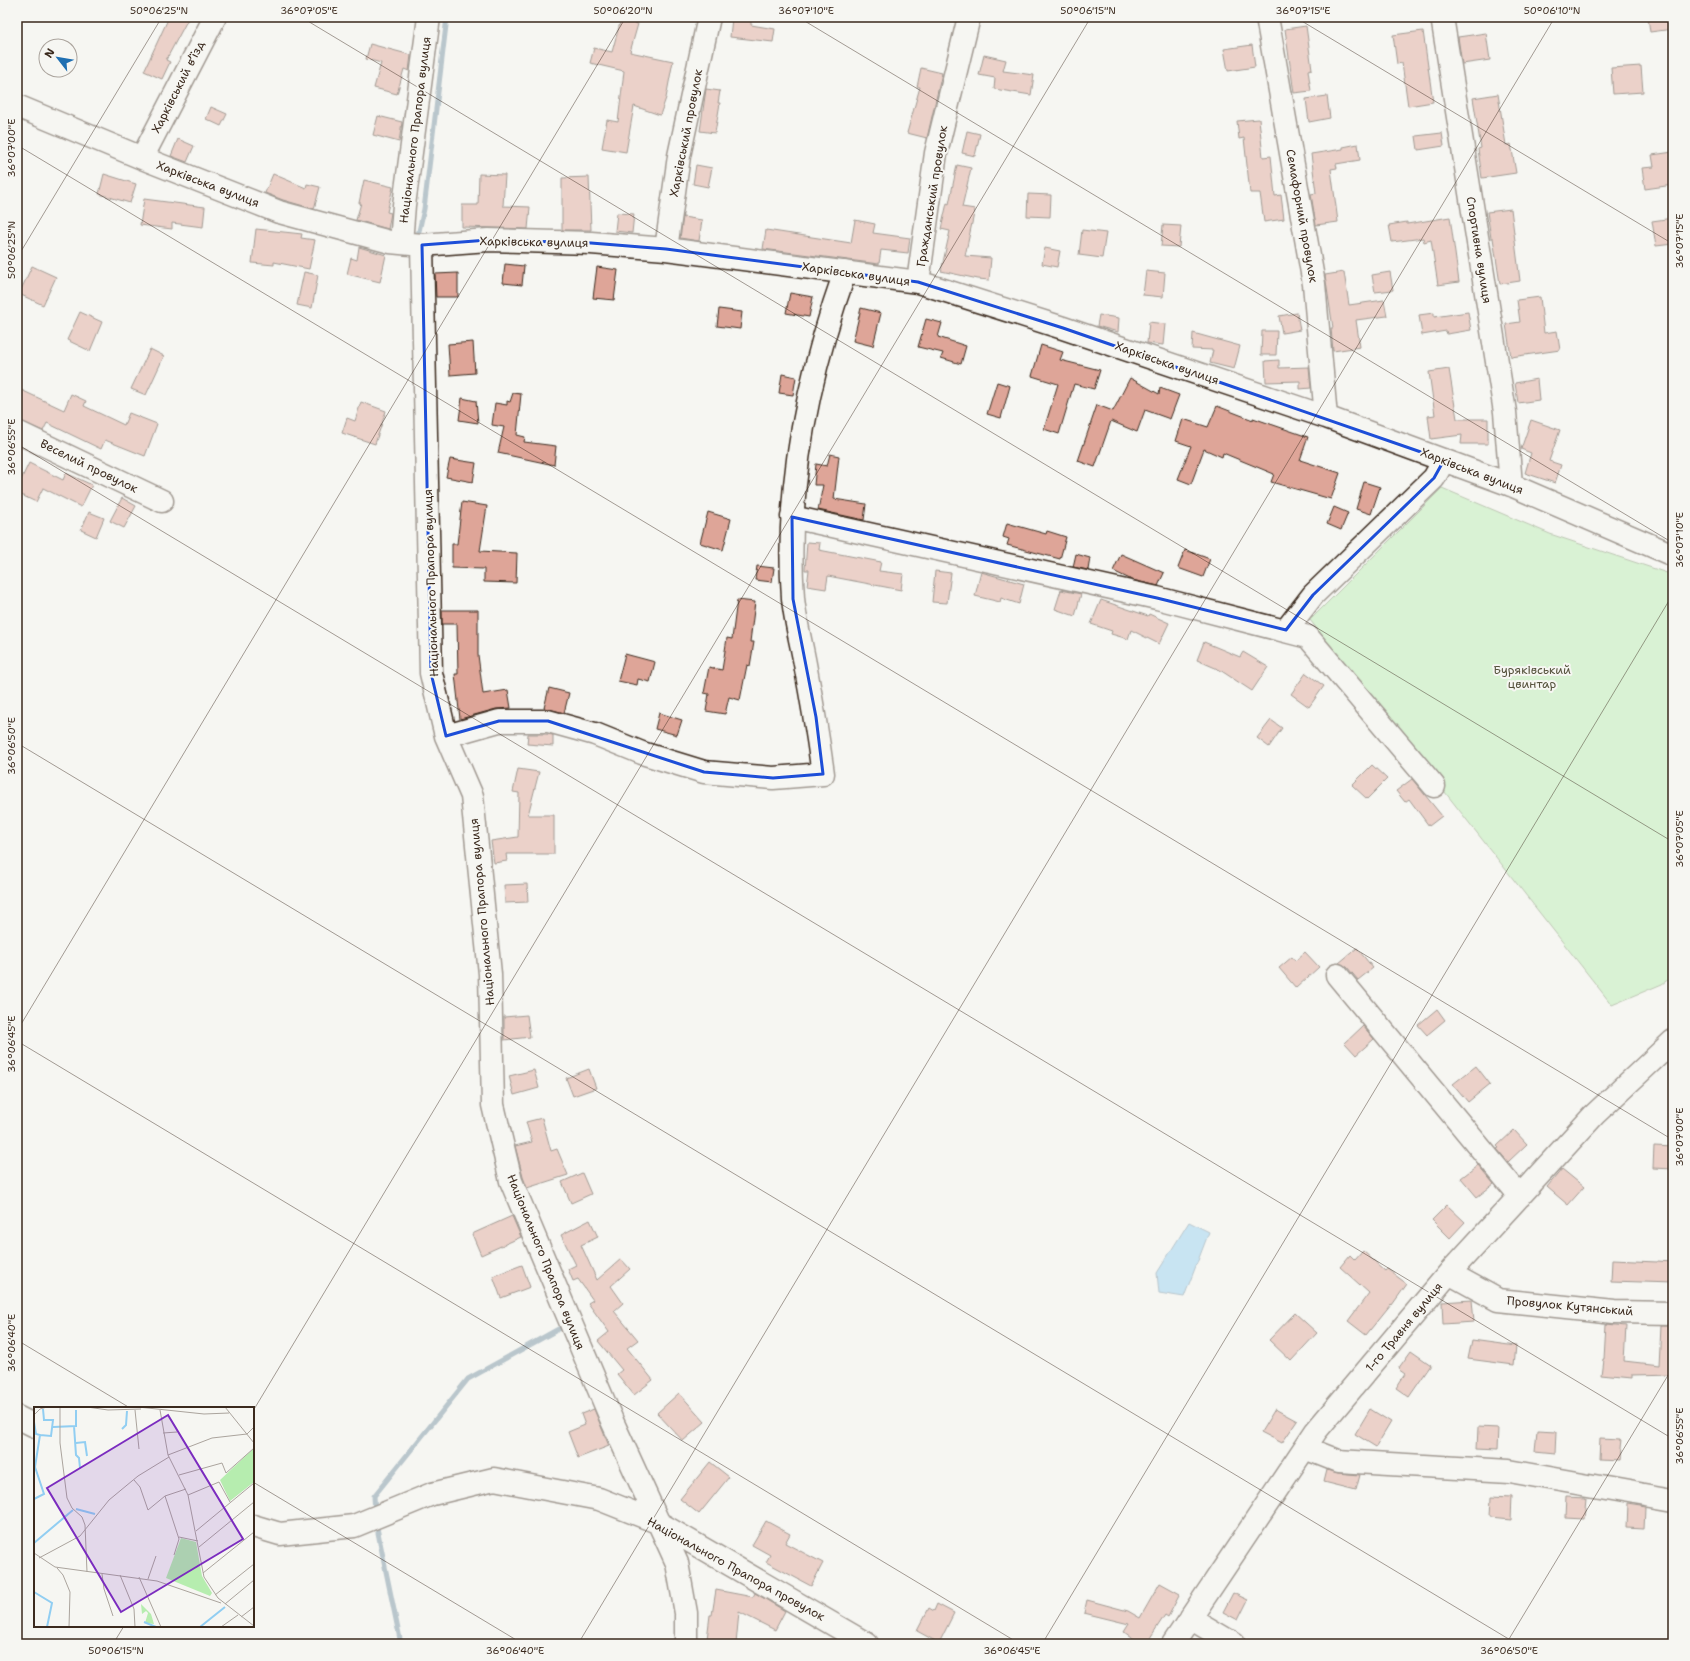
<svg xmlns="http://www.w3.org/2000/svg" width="1690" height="1661" font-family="'Shantell Sans',sans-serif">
  <rect width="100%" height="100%" fill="#f6f6f2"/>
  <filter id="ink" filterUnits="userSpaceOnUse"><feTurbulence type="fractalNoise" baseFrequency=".025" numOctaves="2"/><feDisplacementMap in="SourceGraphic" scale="8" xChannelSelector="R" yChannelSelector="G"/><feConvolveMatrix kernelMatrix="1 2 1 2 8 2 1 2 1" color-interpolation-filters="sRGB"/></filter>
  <g filter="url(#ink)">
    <path fill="#b6edaf" stroke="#788c66" d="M1442 488 1550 534 1673 575V976L1662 984 1612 1005 1310 620Z"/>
    <path fill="#91cef2" stroke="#6f8c9d" d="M1189 1222 1209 1232 1184 1297 1159 1293 1157 1273Z"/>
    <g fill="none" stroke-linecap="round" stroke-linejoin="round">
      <path stroke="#6f8c9d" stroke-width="5" d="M417 240 424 209 447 17
        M375 1513 374 1496 468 1379 564 1326 563 1324
        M376 1523 401 1644"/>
    </g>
    <path fill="#dea598" stroke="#3b2a1e" d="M169 17H189L166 60 170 62 162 79 144 71Z
      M1648 17H1673V29L1650 32Z
      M732 18 751 20V25L775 29 773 42 730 37Z
      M621 19 638 24 630 52 673 61 666 98 660 115 634 106 626 152 602 148 607 120 618 122 624 71 590 63 594 48 612 52Z
      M1306 26 1312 69 1308 70 1311 91 1294 93 1285 29Z
      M1423 31 1433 102 1408 106 1402 63 1397 64 1393 35Z
      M1486 33 1490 60 1462 64 1458 37Z
      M370 44 411 55 409 71 404 69 397 94 374 88 381 63 366 59Z
      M1252 45 1255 67 1228 71 1224 49Z
      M984 55 1006 60 1003 71 1034 75 1031 95 994 89 995 78 979 75Z
      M1641 66 1643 92 1613 94 1611 68Z
      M921 68 942 73 927 138 907 133 920 87H917Z
      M706 89 720 91 718 103H720L715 133 700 131Z
      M1498 94 1506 145 1511 144 1516 173 1482 178 1478 149 1481 148 1473 98Z
      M1327 96 1330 118 1309 122 1306 99Z
      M211 107 227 114 221 126 206 119Z
      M378 116 402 122 399 142 373 135Z
      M1259 119 1263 157 1271 156 1275 196 1281 195 1284 219 1264 222 1260 193H1250L1244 138 1239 139 1237 121Z
      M967 131 980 134 975 156 962 153Z
      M1442 133 1444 146 1418 150 1416 136Z
      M178 139 194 146 187 162 171 156Z
      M1358 144 1360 160 1336 164 1337 168 1331 169 1338 222 1316 225 1311 194 1316 193 1311 154 1343 149V147Z
      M1673 152V185L1645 189 1642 168 1654 167 1652 155Z
      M696 165 712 168 708 187 693 184Z
      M957 165 971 168 962 207 975 209 965 256 991 258 989 280 978 279 941 271 950 231 941 229 947 203 949 204Z
      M104 174 136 184 130 203 99 194Z
      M273 174 306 188 307 184 320 187 314 209 283 200 265 193Z
      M479 174 505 175 503 206 530 207 528 229 462 227V205H478Z
      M589 177 591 230H562V178Z
      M364 180 393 187 387 212 391 213 388 229 356 220 361 203H359Z
      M1028 194 1051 195 1050 217 1027 216Z
      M144 199 205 207 203 227 172 223V229L140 225Z
      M1511 209 1520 281 1500 284 1493 238H1491L1487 212Z
      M617 213 634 214 632 233 615 231Z
      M683 217 702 220 699 241 680 238Z
      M1450 217 1459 282 1438 285 1431 240 1424 242 1423 238 1392 242 1389 225 1407 222V224Z
      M1673 218V244L1656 246 1652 221Z
      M855 220 875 224 873 233 910 238 908 253 881 250 879 264 763 249 766 230 851 243Z
      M1163 225 1181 226 1179 247 1161 246Z
      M256 229 302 234 301 238 315 240 309 269 274 262V265L252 263Z
      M1082 230 1106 233 1102 258 1079 255Z
      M359 247 386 255 380 282 347 274 351 258 357 260Z
      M1045 248 1060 251 1057 267 1042 264Z
      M505 264 524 266 522 285 503 283Z
      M32 266 56 277 43 305 19 294Z
      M597 267 618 270 614 300 593 298Z
      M1146 271 1165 273 1163 297 1143 295Z
      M304 272 318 275 312 308 297 305Z
      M1344 272 1349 305 1384 300 1387 316 1356 320 1360 347 1333 351 1331 328H1333L1325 275Z
      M1390 272 1393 290 1375 292 1372 275Z
      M458 273V297H436L435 274Z
      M790 293 813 297 809 317 786 313Z
      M1540 297 1544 333 1557 331 1560 350 1511 357 1506 324 1520 322 1517 300Z
      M861 308 881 313 873 346 853 341Z
      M719 309 742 312 740 329 717 326Z
      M80 312 102 322 90 351 67 340Z
      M1468 312 1471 330 1447 334 1446 331 1422 335 1419 315 1434 313V317Z
      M1297 313 1300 330 1282 333 1279 316Z
      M1099 315 1119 318 1118 332 1097 326Z
      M926 319 942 323 938 337 966 346 961 364 941 358 943 353 918 347Z
      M1149 322 1165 324 1163 345 1147 343Z
      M1262 331H1277L1276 355H1261Z
      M1193 333 1240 346 1234 369 1210 363 1213 350 1192 349Z
      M473 342 475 373 450 375 448 344Z
      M1041 345 1063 352 1060 360 1100 370 1094 389 1074 384 1059 434 1044 429 1058 384 1032 376Z
      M150 349 164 356 146 395 131 389Z
      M1279 360V368L1309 367 1311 388 1300 389V381L1266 382 1265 361Z
      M1449 369 1457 419H1488V444H1461L1462 435 1431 439 1428 416 1435 415 1429 372Z
      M782 374 796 377 793 395 779 393Z
      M1130 378 1159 394 1160 388 1179 395 1170 419 1145 410 1137 432 1111 421 1095 467 1078 461 1097 405 1113 411Z
      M1537 379 1539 400 1518 403 1515 383Z
      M997 382 1010 386 1001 418 987 414Z
      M17 388 64 410 71 394 86 401 84 406 124 425 129 413 157 424 145 456 105 440 101 449 47 423 43 431 17 420Z
      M513 393 521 394 517 435 525 437 524 442 556 446 554 465 498 453 504 427 492 425 495 403 507 405V401L510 402Z
      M462 398 476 401 478 423 459 420Z
      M361 402 386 411 375 444 342 433 347 418 355 421Z
      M1217 406 1253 420V418L1308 437 1300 460 1340 473 1331 499 1271 482 1274 474 1223 453 1222 457 1204 449 1191 484 1178 479 1191 446 1176 441 1183 419 1208 427Z
      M1531 420 1560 430 1549 461 1561 465 1555 483 1525 473 1531 453 1521 449Z
      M830 454 839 456 834 499 866 504 864 520 818 510 823 485H814L816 464 827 466Z
      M450 459 476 463 473 482 446 477Z
      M29 463 63 480 66 473 92 485 81 507 43 488 36 502 17 493V488Z
      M1364 482 1380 487 1371 514 1356 509Z
      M122 498 136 506 124 528 110 521Z
      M462 502 487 506 480 551 517 553 516 583 484 582V569L452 568V544H457Z
      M1334 507 1348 513 1341 530 1327 524Z
      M89 512 104 518 96 537 81 530Z
      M708 512 731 519 723 550 700 543Z
      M1007 523 1046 534 1047 531 1066 537 1060 559 1007 545 1009 539 1003 537Z
      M807 542 820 543 819 550 881 562 879 571 903 574 901 590 828 576 826 589 807 586 809 570H805Z
      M1185 550 1210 559 1203 577 1178 568Z
      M1076 554 1090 558 1088 570 1073 567Z
      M1121 554 1164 573 1158 586 1132 580 1113 571Z
      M757 566 774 568 772 582 755 580Z
      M935 571 951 573 947 603 932 602Z
      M981 572 1024 584 1019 604 1001 598 1000 602 975 596Z
      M1061 590 1081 594 1075 616 1055 609Z
      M737 600 755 602 750 642H754L750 666 747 665 740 700 729 697 725 714 706 711 709 694 704 693 709 667 722 670 727 638 732 639Z
      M1101 600 1148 616 1149 614 1169 623 1159 644 1131 630 1128 639 1111 634 1112 631 1091 624Z
      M442 610H478V655L483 694 508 690 511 708 496 709 460 719 455 674H458L457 624H442Z
      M1204 642 1240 657 1243 652 1268 667 1252 691 1220 670 1197 660Z
      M625 654 655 662 650 682 638 679 637 685 618 681Z
      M1306 673 1324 686 1309 707 1291 694Z
      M549 688 569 693 564 713 544 708Z
      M659 713 682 720 677 735 655 729Z
      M1271 720 1282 728 1269 747 1257 738Z
      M528 734H546L553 735V746L527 744Z
      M1372 765 1387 779 1367 799 1352 785Z
      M518 769 539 772 528 815H554V854H506L507 861 494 863 491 841 518 837 519 793 513 792Z
      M1412 779 1442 816 1429 826 1409 799 1405 802 1396 791Z
      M527 884 528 902 505 903 504 885Z
      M1357 948 1373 968 1358 980 1347 967 1339 963Z
      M1305 952 1319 967 1296 988 1279 968 1292 957 1295 961Z
      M1437 1009 1445 1020 1427 1035 1418 1025Z
      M527 1015 530 1037 504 1040V1017Z
      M1363 1026 1374 1039 1356 1055 1345 1043Z
      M1476 1066 1490 1084 1468 1102 1453 1084Z
      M589 1069 596 1088 573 1096 566 1078Z
      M534 1070 539 1088 514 1095 509 1076Z
      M542 1118 551 1151 557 1149 568 1175 527 1188 523 1177 515 1146 532 1142 526 1122Z
      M1514 1130 1527 1144 1508 1162 1497 1149 1499 1148 1497 1146Z
      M1654 1146 1673 1147V1169L1653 1168Z
      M1478 1165 1494 1184 1477 1197 1461 1178Z
      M1562 1169 1584 1187 1568 1205 1547 1187Z
      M582 1173 591 1194 571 1203 562 1182Z
      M1447 1205 1465 1222 1450 1238 1432 1220Z
      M512 1216 521 1237 481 1255 472 1234Z
      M590 1220 598 1237 581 1245 597 1280 621 1259 630 1269 611 1286 623 1303 614 1311 638 1340 627 1348 653 1380 634 1395 617 1374 622 1370 598 1341 609 1332 588 1303 593 1300 578 1279 573 1281 568 1269 576 1265 561 1235Z
      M1363 1251 1385 1271 1387 1269 1407 1284 1392 1305 1391 1304 1366 1335 1348 1321 1369 1293 1340 1267 1350 1255 1355 1260Z
      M1612 1260 1657 1262V1261L1673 1262V1283L1611 1281Z
      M522 1265 530 1287 501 1298 493 1276Z
      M1472 1300 1474 1322 1443 1324 1442 1302Z
      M1295 1313 1317 1333 1291 1361 1269 1340Z
      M1606 1324 1626 1326 1624 1361 1659 1365 1661 1325H1673V1374L1631 1375V1378L1601 1375 1603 1359H1604Z
      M1472 1340 1516 1346 1514 1365 1468 1359Z
      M1411 1351 1431 1365 1409 1397 1396 1388 1405 1374 1398 1369Z
      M679 1393 705 1422 683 1441 657 1413Z
      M594 1409 609 1446 578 1458 568 1432 585 1425 581 1414Z
      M1275 1409 1297 1421 1282 1443 1261 1432Z
      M1370 1409 1391 1422 1376 1447 1355 1434Z
      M1478 1427 1498 1428 1497 1450 1477 1449Z
      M1537 1430 1556 1431 1555 1453 1535 1451Z
      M1600 1438 1620 1439 1618 1460 1599 1459Z
      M710 1462 729 1477 699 1514 680 1499Z
      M1327 1470 1337 1473 1360 1475 1356 1490 1324 1482Z
      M1491 1496 1511 1497 1510 1519 1490 1517Z
      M1566 1497 1586 1498 1584 1519 1565 1518Z
      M1626 1505 1646 1508 1645 1528 1625 1527Z
      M766 1521 790 1534 785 1543 823 1563 811 1586 766 1562 770 1555 752 1545Z
      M1160 1583 1180 1594 1168 1617 1165 1615 1146 1644H1141L1124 1632 1129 1624 1084 1613 1087 1600 1128 1611 1140 1618Z
      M716 1590 753 1597 755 1593 785 1611 775 1630 739 1612 736 1644H714V1639H707L710 1615H712Z
      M1233 1593 1248 1600 1238 1620 1223 1612Z
      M937 1604 954 1613 939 1643 917 1631 929 1608 934 1611Z"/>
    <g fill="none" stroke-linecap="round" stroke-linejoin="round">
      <g stroke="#3b2a1e" stroke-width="25">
        <path id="minor" d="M1267 17 1314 284 1326 417
          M1442 17 1505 412 1511 485
          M17 106 142 158 279 212 390 242 422 245 488 240 591 243 666 249 918 282 1063 328 1326 417 1511 485 1673 555
          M142 158 215 17
          M401 243 404 205 429 17
          M422 245 431 673 446 736 472 796 490 974 493 1105 511 1181 613 1423 677 1563 686 1613V1644
          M666 249 679 156 709 17
          M918 282 936 153 969 17
          M17 432 162 501
          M792 517 1157 598 1308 637 1434 786
          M1286 630 1313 595 1434 478 1444 460
          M446 736 499 721H548L595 734 642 753 704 772 773 778 823 774C818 737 812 701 805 664 801 642 795 620 793 598 785 488 808 376 845 272
          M1337 975 1520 1196
          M1449 1273 1498 1300 1614 1312 1673 1313
          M17 1417 35 1426
          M1305 1448 1338 1461 1509 1471 1673 1500
          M253 1526 280 1534 354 1526 432 1494 494 1479 599 1499 657 1522 867 1644
          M1190 1618 1234 1644
          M1173 1644 1316 1431 1449 1273 1594 1115 1673 1041"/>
      </g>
      <use href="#minor" stroke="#f6f6f2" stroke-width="22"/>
    </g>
  </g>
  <path d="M0 0H1690V1661H0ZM488 240 591 243 666 249 918 282 1063 328 1444 460 1434 478 1313 595 1286 630 1157 598 792 517 793 599 816 717 823 774 773 778 704 772 548 721H499L446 736 431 673 422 245Z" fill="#f6f6f2" fill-opacity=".55" fill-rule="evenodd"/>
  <path fill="none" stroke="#1d4ed8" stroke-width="3" stroke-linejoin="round" d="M488 240 591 243 666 249 918 282 1063 328 1444 460 1434 478 1313 595 1286 630 1157 598 792 517 793 599 816 717 823 774 773 778 704 772 548 721H499L446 736 431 673 422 245Z"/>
  <path fill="none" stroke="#3b2a1e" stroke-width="1" stroke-opacity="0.45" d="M301 17 1673 842M798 17 1673 543M1295 17 1673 244M17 145 1673 1140M17 258 162 17M17 444 1673 1439M17 743 1517 1644M17 1031 626 17M17 1041 1020 1644M17 1340 130 1408M253 1411 1091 17M253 1482 523 1644M17 1639 26 1644M113 1644 124 1626M578 1644 1555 17M1042 1644 1673 594M1506 1644 1673 1367"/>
  <g text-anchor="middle" stroke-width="4" stroke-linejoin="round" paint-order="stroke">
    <g font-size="12" fill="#3b2a1e" stroke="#f6f6f2">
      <text transform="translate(178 87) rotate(-63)" y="4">Харківський в’їзд</text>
      <text transform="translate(415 130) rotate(-83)" y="4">Національного Прапора вулиця</text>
      <text transform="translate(686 133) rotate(-79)" y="4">Харківський провулок</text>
      <text transform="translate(208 184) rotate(21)" y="4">Харківська вулиця</text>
      <text transform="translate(932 196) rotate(-81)" y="4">Гражданський провулок</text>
      <text transform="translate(1302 216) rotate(80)" y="4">Семафорний провулок</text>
      <text transform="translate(534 242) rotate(1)" y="4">Харківська вулиця</text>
      <text transform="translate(1479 250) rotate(81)" y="4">Спортивна вулиця</text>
      <text transform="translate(856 274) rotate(8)" y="4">Харківська вулиця</text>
      <text transform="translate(1167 363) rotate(19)" y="4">Харківська вулиця</text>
      <text transform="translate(89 466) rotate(26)" y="4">Веселий провулок</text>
      <text transform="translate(1472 471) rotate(21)" y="4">Харківська вулиця</text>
      <text transform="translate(431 583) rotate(-92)" y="4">Національного Прапора вулиця</text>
      <text transform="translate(482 912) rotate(-95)" y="4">Національного Прапора вулиця</text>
      <text transform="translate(546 1262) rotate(68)" y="4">Національного Прапора вулиця</text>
      <text transform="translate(1570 1306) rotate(5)" y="4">Провулок Кутянський</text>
      <text transform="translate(1404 1327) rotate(-50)" y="4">1-го Травня вулиця</text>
      <text transform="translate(736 1569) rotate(29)" y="4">Національного Прапора провулок</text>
    </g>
    <g font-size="12" fill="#54513b" stroke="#f6f6f2">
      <text x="1532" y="674">Буряківський<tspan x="1532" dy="14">цвинтар</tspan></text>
    </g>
  </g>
  <g transform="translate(34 1407)">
    <rect width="220" height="220" fill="#f6f6f2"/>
    <path d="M219 42 220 75 196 94 186 73ZM147 131 162 135 168 169 178 186 176 189 132 171ZM107 197 117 207 120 217 111 216 114 206 112 204 108 207Z" fill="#b6edaf"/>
    <path fill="none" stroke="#91cef2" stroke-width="2" d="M0 15 2 27 6 28 1 60 10 87 0 92M40 19 42 48 45 51 46 61M19 20 42 19V3M88 22 92 18 93 4M6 28 17 29 19 13H10L9 2M42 36 51 35 53 49M42 102 61 107M0 136 39 103M0 185 18 196 13 220M110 215 122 220M166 220 191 200"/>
    <path fill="none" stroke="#aba49d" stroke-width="1" d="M26 0V36L33 91 38 101 48 110 51 118 53 165M53 0 74 3 107 2M104 0 170 7 195 6M191 0 220 36M101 3 105 42M126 3 134 48 154 88 170 170 184 191 220 219M0 8 6 2 13 0M129 26 143 25M134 48 178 31 213 27 220 20M145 68 188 56 192 66 220 41M100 73 106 80 114 103 131 89 152 82M154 88 185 75 196 95M131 89 145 132 140 148M162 124 220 76M145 130 164 134M165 140 220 95M0 146 21 160 123 174 187 196M5 151 46 129 75 93 104 69 135 50M23 161 29 168 36 185 35 220M169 166 220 125M68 167 70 182 79 209M86 168 100 202 101 220M105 170 127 220M114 172 122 149M181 188 220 157M191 197 220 173M207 210 220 200M187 220 204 208"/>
    <path fill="#7b2cbf" fill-opacity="0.15" stroke="#7b2cbf" stroke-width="2" d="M134 8 209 132 87 205 13 81Z"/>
    <rect width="220" height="220" fill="none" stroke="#3b2a1e" stroke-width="2"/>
  </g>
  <rect width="1690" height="1661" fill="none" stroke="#f6f6f2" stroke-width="44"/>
  <g transform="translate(58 58) rotate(301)"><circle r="19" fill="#f6f6f2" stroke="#aba49d"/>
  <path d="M0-3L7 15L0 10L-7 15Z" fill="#1f6fb2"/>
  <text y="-6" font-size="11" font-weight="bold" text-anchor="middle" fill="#3b2a1e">N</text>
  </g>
  <rect x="22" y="22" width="1646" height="1617" fill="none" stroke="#3b2a1e" stroke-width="1.5"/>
  <g font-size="10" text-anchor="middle" fill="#3b2a1e">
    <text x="159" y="14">50°06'25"N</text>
    <text x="309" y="14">36°07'05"E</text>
    <text x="623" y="14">50°06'20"N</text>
    <text x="806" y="14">36°07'10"E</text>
    <text x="1088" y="14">50°06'15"N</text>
    <text x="1303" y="14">36°07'15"E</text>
    <text x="1552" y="14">50°06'10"N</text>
    <text transform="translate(11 148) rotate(-90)" y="4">36°07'00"E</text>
    <text transform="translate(1679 241) rotate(-90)" y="4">36°07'15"E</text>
    <text transform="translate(11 250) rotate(-90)" y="4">50°06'25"N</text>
    <text transform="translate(11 447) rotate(-90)" y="4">36°06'55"E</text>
    <text transform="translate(1679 540) rotate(-90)" y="4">36°07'10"E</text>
    <text transform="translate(11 746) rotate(-90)" y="4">36°06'50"E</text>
    <text transform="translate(1679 839) rotate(-90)" y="4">36°07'05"E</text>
    <text transform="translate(11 1044) rotate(-90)" y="4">36°06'45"E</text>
    <text transform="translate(1679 1137) rotate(-90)" y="4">36°07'00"E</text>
    <text transform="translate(11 1343) rotate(-90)" y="4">36°06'40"E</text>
    <text transform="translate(1679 1436) rotate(-90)" y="4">36°06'55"E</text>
    <text x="116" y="1654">50°06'15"N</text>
    <text x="515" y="1654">36°06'40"E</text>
    <text x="1012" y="1654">36°06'45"E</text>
    <text x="1509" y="1654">36°06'50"E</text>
  </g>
</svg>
